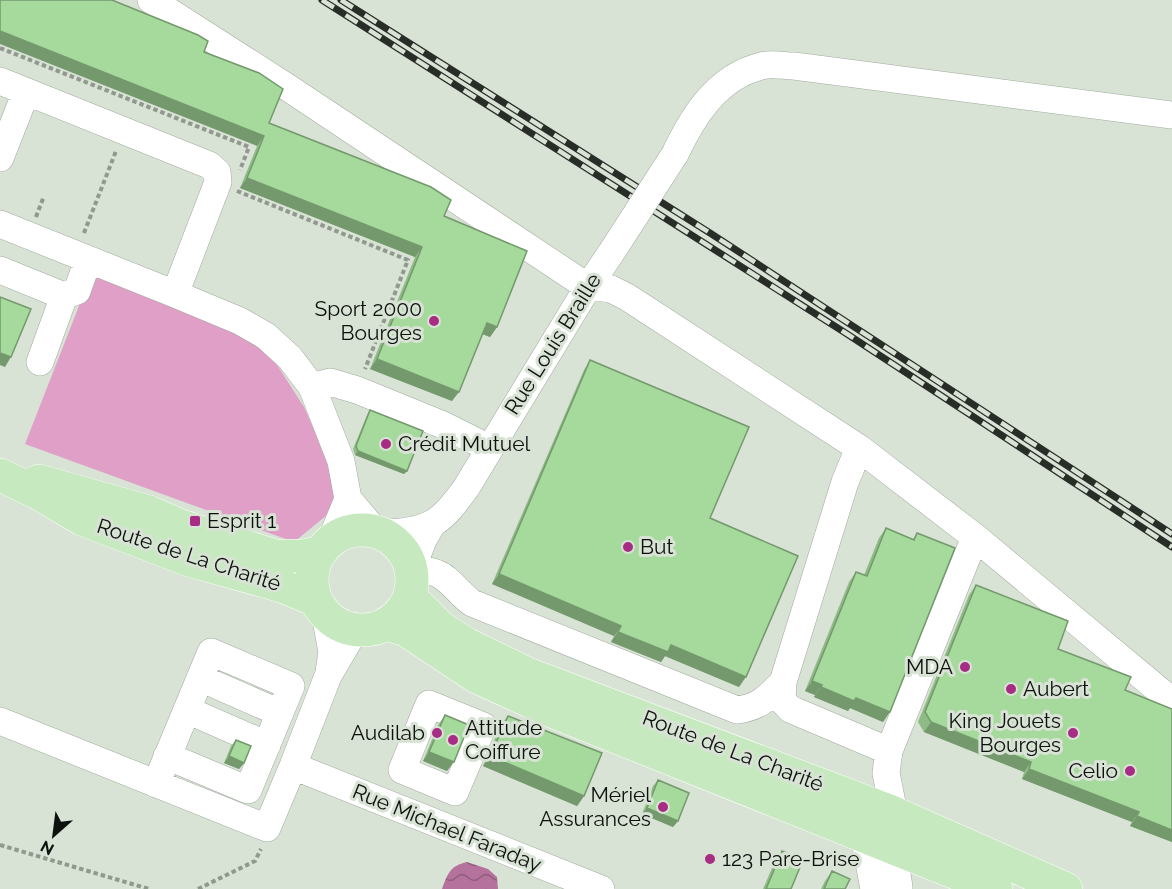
<svg xmlns="http://www.w3.org/2000/svg" width="1172" height="889" font-family="Raleway,sans-serif">
  <defs>
    <pattern id="water-waves" width="16" height="10" patternUnits="userSpaceOnUse" patternTransform="scale(1.5)"><rect width="16" height="10" fill="#b4729c"/><path d="M0 5q4-4 8 0t8 0" fill="none" stroke="#915c7e"/></pattern>
  </defs>
  <rect width="100%" height="100%" fill="#d8e2d5"/>
  <path fill="#e09fc7" d="M93 270 265 346 304 407 332 470 338 506 294 542 25 444Z"/>
  <path fill="url(#water-waves)" d="M467 862 488 869 497 877 498 889H442C448 873 450 866 467 862Z"/>
  <g fill="none" stroke-linecap="round" stroke-linejoin="round">
    <g stroke="#a1ab9f" stroke-width="28">
      <path id="minor" d="M151 0 287 87 588 287
        M0 81 209 165 217 172 218 182 175 294
        M675 154C693 116 717 77 761 66 771 63 784 66 794 66L1172 115
        M0 158 26 92
        M0 224 175 294 240 321 266 336 290 358 312 387 341 461 348 499 376 532
        M0 270 64 296 77 291 88 260
        M589 286 611 289 627 297 859 448 975 537 1172 701
        M40 362 64 296
        M312 387 330 382 357 390 443 425 489 448
        M859 448 845 482 783 682 782 700 790 709 889 751
        M433 523 423 540 412 569C420 570 429 570 436 573 450 578 459 594 472 603L737 710C760 707 767 698 783 682
        M382 533C397 533 418 531 433 523 446 516 457 500 466 488L588 287 611 253
        M331 540 348 499
        M325 614 332 652 329 672
        M200 678 280 713
        M429 704 483 726 455 792 402 770Z
        M187 710 267 745
        M0 721 267 828 293 766 328 676 355 630
        M293 766 601 889
        M156 784 211 652 291 686 248 790 167 756
        M894 813 886 773 889 751 975 537
        M885 834 893 848 899 887
        M864 836 874 889"/>
    </g>
    <g stroke="#fff" stroke-width="34">
      <path id="major" d="M0 475 38 493 82 519 189 560 282 586 316 600
        M39 481 149 512 181 526 275 556H303L319 553
        M312 580a50 50 0 1 1 100 0a50 50 0 1 1-100 0Z
        M410 597 441 628 466 644 530 675 834 790 894 813 1066 889
        M387 624 406 630 477 677 554 712 996 889"/>
    </g>
    <path stroke="#91998f" stroke-width="4" stroke-dasharray="4.5 3" stroke-linecap="butt" d="M0 48 249 147 240 170
      M237 191 408 260 365 369
      M36 217 44 196
      M84 233 116 151
      M0 845 149 889
      M198 889 255 861 261 849"/>
    <use href="#minor" stroke="#fff" stroke-width="27"/>
    <use href="#major" stroke="#c7e9bf" stroke-width="33"/>
    <g stroke="#292d28" stroke-width="7">
      <path id="rail" d="M322 0 844 332 1172 547
        M341 0 710 233 1172 534"/>
    </g>
    <use href="#rail" stroke="#d8e2d5" stroke-width="4.5" stroke-dasharray="14" stroke-linecap="butt"/>
    <g stroke="#a1ab9f" stroke-width="28" stroke-linecap="butt">
      <path id="minor-bridge" d="M611 253 675 154"/>
    </g>
    <use href="#minor-bridge" stroke="#fff" stroke-width="27"/>
  </g>
  <path fill="#8fbb86" d="M204 52 269 123 444 216 497 327 490 337 482 334 452 401 370 369 415 257 240 188 257 146Z
    M590 360 710 518 739 687 665 656 661 662 611 642 614 636 492 584 584 370Z
    M370 410 407 471 404 474 355 455 353 449 368 413Z
    M886 528 913 539 917 533 883 722 850 708 848 711 814 697 815 695 805 691 849 582 856 572 864 575 879 538Z
    M976 585 1058 649 1125 690 1172 842 1130 826 1132 822 1022 779 1024 772 924 732 918 722 969 595Z
    M445 715 447 771 423 761 438 725Z
    M508 716 584 796 577 806 483 766 501 725Z
    M236 740 244 763 239 769 224 763 231 746Z
    M658 780 678 821 673 827 642 814 653 786Z
    M782 851 791 889H763L775 861Z
    M832 871 845 889H821L825 881Z"/>
  <path fill="#74996d" d="M0 31 264 136 257 146 0 44Z
    M247 178 422 247 415 257 240 188Z
    M487 323 497 327 490 337 480 333Z
    M0 353 11 357 5 367 0 365Z
    M377 359 459 392 452 401 370 369Z
    M358 451 407 471 404 474 355 455Z
    M499 574 621 626 614 636 492 584Z
    M618 632 671 645 746 677 739 687 665 656 661 662 611 642Z
    M812 681 822 685 815 695 805 691Z
    M821 687 856 698 890 712 883 722 850 708 848 711 814 697Z
    M931 722 1031 762 1024 772 924 732Z
    M429 752 454 762 447 771 423 761Z
    M229 756 244 763 239 769 224 763Z
    M490 756 584 796 577 806 483 766Z
    M1029 769 1139 812 1132 822 1022 779Z
    M647 808 678 821 673 827 642 814Z
    M1137 816 1172 830V842L1130 826Z"/>
  <path fill="#a6da9c" stroke="#74996d" stroke-width="1.5" d="M0 0H112L198 35 208 41 204 52 259 73 283 89 269 123 431 187 451 200 444 216 527 251 497 327 487 323 459 392 377 359 422 247 247 178 264 136 0 31Z
    M0 297 31 309 11 357 0 353Z
    M590 360 749 427 710 518 798 556 746 677 671 645 668 652 618 632 621 626 499 574Z
    M370 410 423 431 407 471 358 451 356 446Z
    M886 528 914 540 917 533 955 548 890 712 856 698 854 701 821 687 822 685 812 681 856 572 867 576Z
    M976 585 1068 621 1058 649 1131 677 1125 690 1172 709V830L1137 816 1139 812 1029 769 1031 762 931 722 925 712Z
    M445 715 469 725 454 762 429 752Z
    M508 716 602 753 584 796 490 756Z
    M236 740 251 746 244 763 229 756Z
    M658 780 689 793 678 821 647 808Z
    M782 851 803 860 791 889H766Z
    M832 871 850 879 845 889H824Z"/>
  <g fill="#a62d83" stroke="#d8e2d5" stroke-width="2">
    <circle cx="434" cy="321" r="6"/>
    <circle cx="386" cy="444" r="6"/>
    <rect x="189" y="515" width="12" height="12" rx="3"/>
    <circle cx="628" cy="547" r="6"/>
    <circle cx="965" cy="667" r="6"/>
    <circle cx="1011" cy="689" r="6"/>
    <circle cx="437" cy="733" r="6"/>
    <circle cx="1073" cy="733" r="6"/>
    <circle cx="453" cy="740" r="6"/>
    <circle cx="1130" cy="771" r="6"/>
    <circle cx="663" cy="807" r="6"/>
    <circle cx="710" cy="859" r="6"/>
  </g>
  <g text-anchor="middle" stroke-width="6" stroke-linejoin="round" paint-order="stroke">
    <g font-size="21" fill="#0d110d" stroke="#d8e2d5" text-anchor="end">
      <text x="422" y="316">Sport 2000<tspan x="422" dy="24">Bourges</tspan></text>
      <text x="398" y="451" text-anchor="start">Crédit Mutuel</text>
      <text x="207" y="528" text-anchor="start">Esprit 1</text>
      <text x="640" y="554" text-anchor="start">But</text>
      <text x="953" y="674">MDA</text>
      <text x="1023" y="696" text-anchor="start">Aubert</text>
      <text x="1061" y="728">King Jouets<tspan x="1061" dy="24">Bourges</tspan></text>
      <text x="465" y="735" text-anchor="start">Attitude<tspan x="465" dy="24">Coiffure</tspan></text>
      <text x="425" y="740">Audilab</text>
      <text x="1118" y="778">Celio</text>
      <text x="651" y="802">Mériel<tspan x="651" dy="24">Assurances</tspan></text>
      <text x="722" y="866" text-anchor="start">123 Pare-Brise</text>
    </g>
    <g font-size="21" fill="#0d110d" stroke="#d8e2d5">
      <text transform="translate(553 344) rotate(-58)" y="7">Rue Louis Braille</text>
      <text transform="translate(189 555) rotate(18)" y="7">Route de La Charité</text>
      <text transform="translate(733 751) rotate(21)" y="7">Route de La Charité</text>
      <text transform="translate(447 828) rotate(22)" y="7">Rue Michael Faraday</text>
    </g>
  </g>
  <g transform="translate(54 835) rotate(208)" stroke="#d8e2d5" stroke-width="4.5" paint-order="stroke">
  <path d="M0-4.5L10 22L0 15L-10 22Z" fill="#0d110d"/>
  <text y="-9" font-size="16" font-weight="bold" text-anchor="middle" fill="#0d110d">N</text>
  </g>
</svg>
